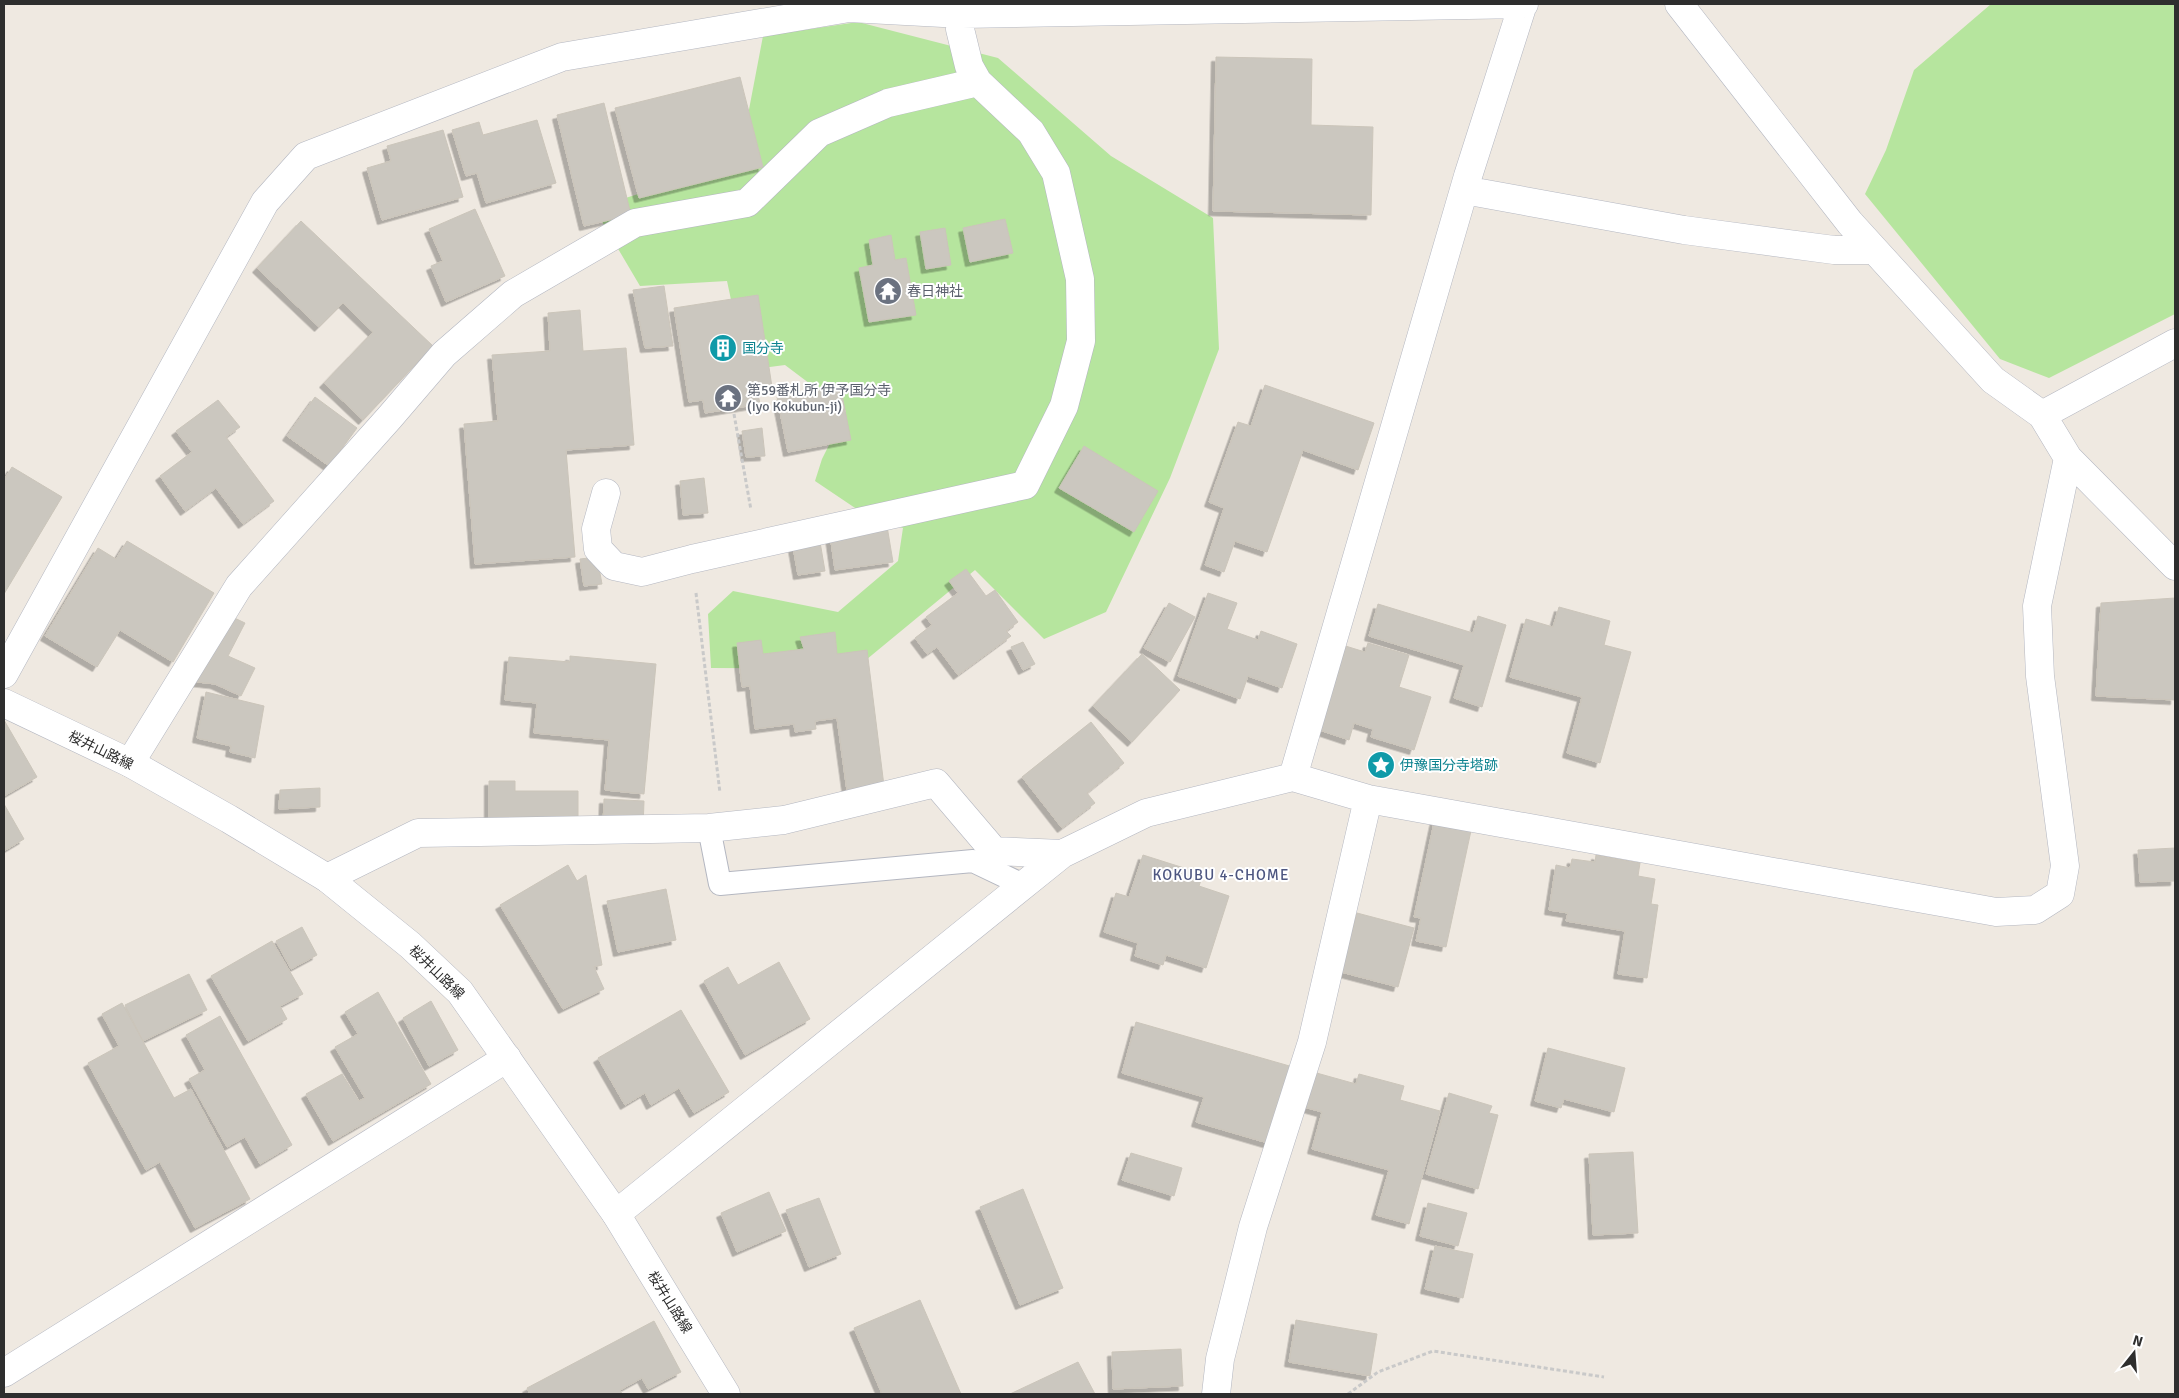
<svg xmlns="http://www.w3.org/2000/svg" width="2179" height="1398" font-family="Signika,'Noto Sans JP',sans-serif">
  <defs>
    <filter id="shadow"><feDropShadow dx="-4.5" dy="4.5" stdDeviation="0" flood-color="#0004"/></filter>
  </defs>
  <rect width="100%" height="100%" fill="#efe9e1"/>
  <path fill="#b6e59e" d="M1991 4H2175V314L2049 378 2000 359 1865 194 1886 150 1914 70Z
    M858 22 998 58 1111 156 1213 218 1219 349 1170 478 1106 612 1044 639 975 570 855 669 711 668 708 614 733 591 838 612 898 561 903 528 870 518 815 481 822 459 846 411 785 365 746 370 727 281 640 286 594 208 739 162 763 36Z"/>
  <path fill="#cbc7bf" stroke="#cbc5ba" filter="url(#shadow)" d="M1216 57 1312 59 1311 125 1373 127 1371 215 1213 211Z
    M740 77 763 167 639 198 615 108Z
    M604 103 631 215 584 226 557 115Z
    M537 120 556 183 486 203 477 173 466 176 452 130 479 122 483 135Z
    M443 130 463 197 382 220 367 168 391 161 387 146Z
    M475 209 505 276 446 302 431 266 443 261 429 229Z
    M1005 219 1013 253 970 262 963 228Z
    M301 221 433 346 363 420 324 383 373 332 343 303 319 327 257 268Z
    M945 228 951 265 926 269 920 232Z
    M891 235 895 260 906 258 916 315 869 322 859 268 873 265 869 240Z
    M664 286 673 346 645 348 633 290Z
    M758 295 772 387 757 389 760 404 705 413 703 400 689 402 674 308Z
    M580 310 583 351 626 348 634 445 566 450 575 557 475 564 464 424 498 421 492 355 550 351 548 313Z
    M840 385 851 440 788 452 777 397Z
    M1265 385 1374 423 1358 470 1303 450 1267 552 1235 541 1224 572 1205 565 1224 508 1209 502 1238 422 1251 426Z
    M315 397 357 428 329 466 287 436Z
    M218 400 240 427 226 437 274 501 243 524 216 488 185 511 160 476 192 452 176 431Z
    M762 428 765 456 746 457 742 431Z
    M1084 446 1158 491 1134 532 1059 488Z
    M12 467 62 497 4 594V480Z
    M704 478 708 513 683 515 680 481Z
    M887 526 893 562 835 570 830 535Z
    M819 536 825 571 798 575 792 541Z
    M127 541 214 593 173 662 120 630 97 667 45 636 98 548 116 559Z
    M597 557 602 584 584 586 580 559Z
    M966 569 986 596 995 590 1018 622 1006 631 1011 636 958 675 937 647 927 654 915 638 932 625 926 617 958 593 949 581Z
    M1208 593 1237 603 1227 629 1258 640 1261 631 1297 644 1282 688 1248 676 1240 699 1178 676Z
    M2175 598V700L2096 696 2101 603Z
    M1169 603 1195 617 1170 662 1144 648Z
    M1378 604 1473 633 1478 616 1506 625 1482 707 1454 698 1464 665 1369 636Z
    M1559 607 1610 621 1604 645 1631 652 1600 763 1567 753 1582 697 1510 677 1526 619 1553 627Z
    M224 613 245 623 228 656 255 668 241 696 215 684 188 681Z
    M835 632 837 654 867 650 884 786 847 791 837 718 815 721 816 729 795 732 794 724 755 729 750 686 742 687 737 643 761 640 763 654 804 649 800 637Z
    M1023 642 1035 664 1023 670 1011 647Z
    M1368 643 1409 655 1399 687 1431 697 1414 750 1371 737 1373 729 1354 723 1349 740 1313 728 1339 644 1365 652Z
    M1142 654 1180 690 1132 742 1093 706Z
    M570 656 656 664 644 794 605 790 609 740 534 733 537 703 505 700 509 657 570 662Z
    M206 692 264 706 255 758 230 752 231 746 197 738Z
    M4 720 37 777 4 796Z
    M1091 722 1124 763 1087 793 1095 803 1062 828 1022 777Z
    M489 781H515V791H578V831H489Z
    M320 788V807L279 809 280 790Z
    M604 799 644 801 643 829 603 827Z
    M4 804 24 839 4 851Z
    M1435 818 1472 826 1446 947 1416 941 1421 918 1414 917Z
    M2175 848V881L2140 882 2138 850Z
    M1143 855 1203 874 1199 886 1229 896 1206 968 1166 955 1163 965 1135 956 1138 943 1104 932 1116 893 1129 897Z
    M1596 855 1640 863 1638 876 1655 879 1651 904 1658 905 1647 978 1618 974 1625 931 1566 921 1568 913 1549 910 1556 865 1570 868 1572 859 1595 862Z
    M568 865 577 881 586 875 602 965 594 967 604 989 563 1009 500 905Z
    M666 889 676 940 618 952 607 901Z
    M1357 913 1414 928 1398 987 1341 972Z
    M302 927 317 955 291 969 276 941Z
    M272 941 303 994 280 1006 287 1019 248 1041 211 976Z
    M779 962 810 1019 745 1055 704 981 728 967 738 985Z
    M189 974 207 1010 143 1041 125 1005Z
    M378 992 431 1084 333 1141 306 1094 342 1074 359 1101 365 1098 335 1047 358 1034 345 1012Z
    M431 1001 458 1050 429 1066 403 1018Z
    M122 1003 174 1098 191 1089 250 1199 195 1228 160 1162 146 1170 88 1063 119 1046 102 1014Z
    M681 1010 729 1092 694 1113 679 1088 651 1105 645 1093 625 1105 598 1058Z
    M220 1016 292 1145 260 1164 245 1137 227 1147 189 1079 205 1070 186 1035Z
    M1136 1022 1293 1067 1271 1144 1196 1122 1204 1097 1122 1073Z
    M1548 1048 1625 1068 1614 1112 1564 1099 1561 1108 1535 1101Z
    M1313 1072 1356 1084 1359 1074 1404 1086 1400 1100 1440 1111 1409 1224 1376 1215 1389 1170 1312 1149 1322 1112 1304 1107Z
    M1449 1093 1492 1106 1489 1113 1498 1115 1478 1189 1426 1174Z
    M1633 1152 1638 1233 1593 1235 1589 1154Z
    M1131 1153 1182 1168 1174 1196 1122 1180Z
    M1023 1189 1063 1288 1020 1305 980 1207Z
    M769 1192 786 1231 737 1252 721 1213Z
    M819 1198 841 1254 809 1267 786 1210Z
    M1428 1203 1467 1213 1458 1246 1420 1236Z
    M1435 1246 1473 1254 1463 1298 1425 1289Z
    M920 1300 961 1394H882L854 1328Z
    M1296 1320 1377 1334 1370 1376 1289 1362Z
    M654 1321 681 1372 648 1389 642 1378 620 1390 622 1394H530L527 1388Z
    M1181 1349 1183 1386 1113 1389 1112 1352Z
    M1078 1362 1095 1394H1010Z"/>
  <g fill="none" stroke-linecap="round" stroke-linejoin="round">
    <g stroke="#b4b7c1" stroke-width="24">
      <path id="service" d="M709 828 720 884 973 861 1023 885"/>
    </g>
    <g stroke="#b4b7c1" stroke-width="29">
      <path id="minor" d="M1679 4 1850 223 1993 380 2042 415 2068 458 2175 566
        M1464 190 1684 230 1834 250H1874
        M2042 415 2175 343
        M606 493 596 529 598 549 614 566 642 572 692 559 1025 485 1064 406 1081 341 1080 279 1056 173 1031 132 978 82 969 66 960 29 962 14
        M4 674 265 202 306 156 562 57 849 8 962 14 1524 4
        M130 763 239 586 390 417 444 354 513 294 635 223 747 203 819 133 888 103 978 82
        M1293 777 1468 176 1523 4
        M327 878 418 833 709 828 784 820 936 783 994 851 1062 854
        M616 1214 1062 854 1146 813 1293 777 1368 799 1996 912 2035 910 2060 894 2065 866 2040 676 2037 606 2068 458
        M4 1373 507 1058
        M1216 1394 1220 1359 1253 1227 1312 1042 1368 799"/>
    </g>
    <g stroke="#b4b7c1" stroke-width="29">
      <path id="secondary" d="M4 703 130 763 229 819 327 878 410 945 460 992 616 1214 726 1394"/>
    </g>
    <path stroke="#c9c9c9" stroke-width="3" stroke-dasharray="4 2.5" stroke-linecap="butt" d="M734 414 751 510
      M696 593 720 793
      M1348 1394 1378 1372 1433 1351 1604 1377"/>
    <use href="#service" stroke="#fff" stroke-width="22"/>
    <use href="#minor" stroke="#fff" stroke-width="28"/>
    <use href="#secondary" stroke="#fff" stroke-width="28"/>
  </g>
  <defs>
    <g id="temple-disc" transform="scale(1.4375)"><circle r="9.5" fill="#6b7280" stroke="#fff"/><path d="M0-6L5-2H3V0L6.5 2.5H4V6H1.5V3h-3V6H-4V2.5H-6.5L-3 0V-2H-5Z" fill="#fff"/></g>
    <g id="building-disc" transform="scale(1.4375)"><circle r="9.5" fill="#0f9aa8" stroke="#fff"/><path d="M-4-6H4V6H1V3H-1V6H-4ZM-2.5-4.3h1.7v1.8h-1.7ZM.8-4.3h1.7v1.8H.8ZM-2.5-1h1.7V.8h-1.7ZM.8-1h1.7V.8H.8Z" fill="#fff"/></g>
    <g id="sight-disc" transform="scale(1.4375)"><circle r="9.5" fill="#0f9aa8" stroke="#fff"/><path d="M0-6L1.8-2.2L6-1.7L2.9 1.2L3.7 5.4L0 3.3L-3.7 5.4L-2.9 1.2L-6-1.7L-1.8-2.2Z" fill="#fff"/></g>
  </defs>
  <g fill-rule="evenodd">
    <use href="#temple-disc" x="888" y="291"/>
    <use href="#building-disc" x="723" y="348"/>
    <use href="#temple-disc" x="728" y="398"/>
    <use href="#sight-disc" x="1381" y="765"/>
  </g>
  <g text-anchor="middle" stroke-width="4" stroke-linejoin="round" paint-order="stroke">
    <g font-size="14" fill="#5b616d" stroke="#fff" text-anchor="start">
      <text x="907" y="296">春日神社</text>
      <text x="747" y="395">第59番札所 伊予国分寺<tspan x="747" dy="16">(Iyo Kokubun-ji)</tspan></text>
    </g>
    <g font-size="14" fill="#0d838f" stroke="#fff" text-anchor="start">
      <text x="742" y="353">国分寺</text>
      <text x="1400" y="770">伊豫国分寺塔跡</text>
    </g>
    <g font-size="14" fill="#2e2e2e" stroke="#fff">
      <text transform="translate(101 750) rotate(26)" y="5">桜井山路線</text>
      <text transform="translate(437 972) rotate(44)" y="5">桜井山路線</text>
      <text transform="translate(670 1302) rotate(58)" y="5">桜井山路線</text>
    </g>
    <g font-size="15" letter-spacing="1" fill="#4d5680" stroke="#fff">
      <text x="1221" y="880">KOKUBU 4-CHOME</text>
    </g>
  </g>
  <rect width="2179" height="1398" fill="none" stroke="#2e2e2e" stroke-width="10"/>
  <g transform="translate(2134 1353) rotate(17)" stroke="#ffffff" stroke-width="4" paint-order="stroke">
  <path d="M0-4L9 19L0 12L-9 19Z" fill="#2e2e2e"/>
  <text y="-8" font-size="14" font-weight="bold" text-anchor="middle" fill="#2e2e2e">N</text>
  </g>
</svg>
